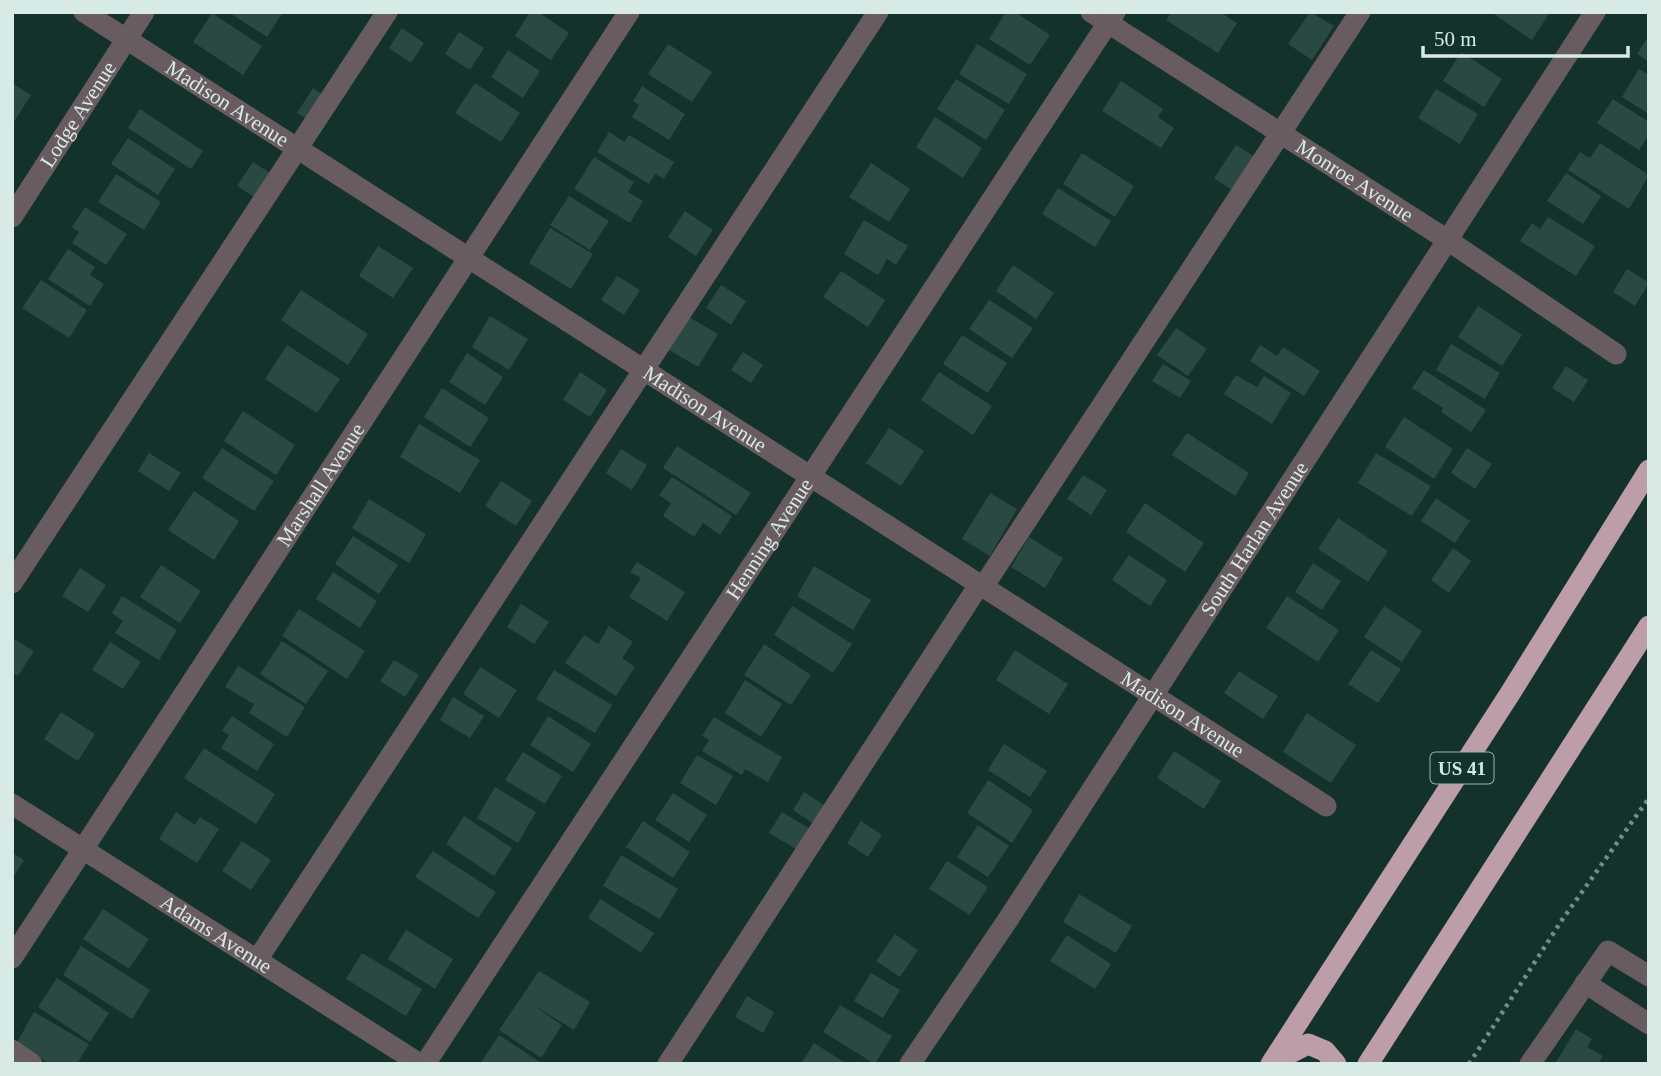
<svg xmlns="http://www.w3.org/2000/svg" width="1661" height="1076" font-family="'Times New Roman',serif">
  <rect width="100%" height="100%" fill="#13322c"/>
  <path fill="#2a4943" d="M228 12H283L267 37Z
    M530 12H538L569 33 551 60 515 36Z
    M1006 12H1015L1050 35 1030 65 989 39Z
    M1171 12H1220L1237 23 1218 53 1166 20Z
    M1310 12 1334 26 1312 60 1288 44Z
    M1491 12H1550L1532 40Z
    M212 13 262 46 243 75 193 42Z
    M402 28 424 43 411 63 389 48Z
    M459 32 484 48 470 70 445 54Z
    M1649 35V62L1637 54Z
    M668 44 712 72 692 102 648 74Z
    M977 44 1027 74 1009 104 959 74Z
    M508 50 540 71 523 98 491 77Z
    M1461 52 1502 79 1484 107 1443 81Z
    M1639 69 1649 75V114L1622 97Z
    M956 79 1005 110 986 140 937 109Z
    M1121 81 1163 109 1158 117 1174 128 1161 148 1102 111Z
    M12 83 31 95 12 125Z
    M475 83 520 113 501 142 455 113Z
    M642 86 685 114 669 140 632 117 639 105 633 101Z
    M313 88 327 97 311 121 297 113Z
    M1436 89 1478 114 1460 144 1418 118Z
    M1613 99 1649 122V135L1639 150 1597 123Z
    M140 109 203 151 191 169 128 128Z
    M935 117 982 148 963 178 916 147Z
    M609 132 624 142 629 135 674 162 664 179 655 174 649 184 597 152Z
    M128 138 175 169 158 195 111 164Z
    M1600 143 1649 175 1629 209 1568 170 1580 152 1590 158Z
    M1236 145 1258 159 1235 192 1214 178Z
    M1082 153 1134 186 1115 217 1063 184Z
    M594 157 634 182 628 192 643 201 630 223 574 189Z
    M253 162 270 173 254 197 237 186Z
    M871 163 910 189 889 222 849 197Z
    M1566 173 1601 196 1583 224 1547 201Z
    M116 174 161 202 144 230 98 202Z
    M1058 188 1111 221 1095 247 1042 214Z
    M569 196 609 221 590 250 550 225Z
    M85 207 127 234 106 265 72 243 79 232 72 227Z
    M685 211 713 230 696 256 668 237Z
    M1548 217 1595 246 1576 276 1520 241 1532 223 1540 229Z
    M864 220 908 246 896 265 887 259 878 275 844 254Z
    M550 228 593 254 571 289 529 263Z
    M378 246 413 268 393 298 359 276Z
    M68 249 95 267 90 275 104 284 90 306 48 279Z
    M1013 265 1054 293 1036 319 996 291Z
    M1627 269 1649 283 1635 306 1613 292Z
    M841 271 885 300 868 327 823 297Z
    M617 276 640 290 624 315 601 300Z
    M41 280 87 310 69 338 22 308Z
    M721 285 746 301 731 325 706 308Z
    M301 290 368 334 348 365 281 320Z
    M989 300 1033 328 1012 358 969 329Z
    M1478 306 1522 335 1502 366 1458 337Z
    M490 316 528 339 509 370 472 347Z
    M689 317 718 334 698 367 669 350Z
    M1176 328 1207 349 1188 376 1157 355Z
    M962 335 1007 363 988 393 943 364Z
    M1451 344 1500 373 1485 399 1436 370Z
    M287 345 340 379 317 413 265 379Z
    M1260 345 1277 356 1283 347 1320 371 1304 396 1250 361Z
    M743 352 763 365 751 383 731 370Z
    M467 353 503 377 485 405 449 382Z
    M1163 364 1191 381 1180 398 1152 381Z
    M1566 366 1588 380 1574 402 1552 388Z
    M1424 370 1486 410 1471 432 1441 412 1443 408 1412 388Z
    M580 372 607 390 590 417 563 400Z
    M939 372 992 406 973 435 921 400Z
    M1236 375 1257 387 1264 376 1291 393 1272 424 1224 394Z
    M442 388 489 418 470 447 424 417Z
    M243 411 295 445 276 475 224 441Z
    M1404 417 1453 449 1434 479 1385 447Z
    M419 424 480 460 460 493 400 457Z
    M889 428 924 451 901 486 866 463Z
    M1187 433 1249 473 1235 496 1172 455Z
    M677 446 751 493 736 515 663 468Z
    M222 448 274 481 254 511 202 478Z
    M1467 448 1492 464 1475 489 1451 473Z
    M621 449 647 465 632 490 606 473Z
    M149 453 181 473 169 491 138 471Z
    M1376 453 1431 486 1412 516 1358 483Z
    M1083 475 1107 490 1091 515 1067 499Z
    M672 477 732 516 720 535 703 523 694 537 663 516 671 503 659 495Z
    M501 481 532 501 516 526 485 506Z
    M194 491 239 521 214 560 168 530Z
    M990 493 1017 509 990 556 962 539Z
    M1436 498 1470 521 1455 543 1421 521Z
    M369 499 426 534 409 563 352 528Z
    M1145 503 1204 543 1185 572 1126 532Z
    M1338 518 1388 551 1368 582 1318 549Z
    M353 536 398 565 379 594 335 564Z
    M1029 537 1063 558 1045 588 1011 567Z
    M1453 548 1471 561 1449 593 1431 580Z
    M1129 555 1167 580 1150 606 1112 580Z
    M637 562 685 592 667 621 629 597 641 578 630 572Z
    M1313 563 1341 581 1322 610 1295 592Z
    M161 565 201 591 180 623 140 597Z
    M814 566 871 600 853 630 797 596Z
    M80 568 106 585 88 612 62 596Z
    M333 572 377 601 360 628 316 599Z
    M122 596 177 630 159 660 115 633 123 621 112 613Z
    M1287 596 1339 630 1318 662 1266 628Z
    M521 604 549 622 534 644 507 627Z
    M792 606 852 644 833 673 774 635Z
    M1384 606 1422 631 1402 662 1364 637Z
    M299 609 365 651 347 679 282 636Z
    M609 626 633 642 622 658 635 667 616 696 565 663 584 635 598 644Z
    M12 638 34 651 18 676 12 673Z
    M282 641 328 671 306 704 260 674Z
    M110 642 141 662 123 689 92 670Z
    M764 644 811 675 791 705 744 675Z
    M1015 650 1068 684 1049 714 996 680Z
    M1371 650 1401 669 1378 703 1348 684Z
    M394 660 419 675 405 697 380 681Z
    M238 666 305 707 287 737 249 713 254 704 225 687Z
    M480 667 517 690 499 718 463 694Z
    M554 670 612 705 595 733 536 699Z
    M1239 671 1278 696 1263 719 1224 693Z
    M745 680 782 704 761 737 725 713Z
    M453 697 484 716 470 738 440 720Z
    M61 712 95 734 78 761 44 739Z
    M1307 713 1356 745 1331 783 1283 752Z
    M232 716 274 744 257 771 221 748 229 735 222 731Z
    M548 716 591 744 573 772 530 745Z
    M714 717 782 757 768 782 745 769 742 775 702 751 709 740 702 736Z
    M1004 744 1047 771 1030 797 988 770Z
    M204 748 275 794 256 824 184 778Z
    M1174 751 1221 781 1204 809 1157 778Z
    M523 752 562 776 545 804 505 780Z
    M697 755 733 776 716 805 680 783Z
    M988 780 1033 810 1012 843 967 813Z
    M495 787 536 812 518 843 477 818Z
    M804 792 827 807 815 825 793 810Z
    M673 793 707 815 689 842 655 820Z
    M176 812 195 825 200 817 219 829 197 863 159 839Z
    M782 812 812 830 799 851 769 833Z
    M464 816 512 848 494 876 446 844Z
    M643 821 690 852 673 878 626 847Z
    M861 821 882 835 868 857 847 843Z
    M978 825 1009 846 988 877 957 857Z
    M242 841 271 860 251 890 222 871Z
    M433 851 496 892 478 918 415 877Z
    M12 853 24 860 12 879Z
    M621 855 678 889 660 919 603 886Z
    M947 861 988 887 970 915 929 889Z
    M1079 894 1132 926 1116 953 1063 922Z
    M600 899 654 933 641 953 588 918Z
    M103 909 149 939 129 969 83 939Z
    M406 930 453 959 435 989 388 959Z
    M895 934 918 950 900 977 876 961Z
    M1067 935 1111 964 1095 989 1050 961Z
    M81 946 150 990 132 1019 63 975Z
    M362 953 422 989 406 1016 346 979Z
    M539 971 590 1002 574 1030 530 1003 562 1025 541 1058 499 1030Z
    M871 973 900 990 883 1018 854 1001Z
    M57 978 109 1013 90 1042 38 1007Z
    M747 996 774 1012 763 1033 735 1017Z
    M840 1005 892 1036 875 1064 823 1032Z
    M34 1012 89 1044 77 1064H50L16 1044Z
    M1576 1029 1592 1039 1587 1047 1603 1056 1598 1064H1555Z
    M499 1035 543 1064H480Z
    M814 1043 847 1064H801Z"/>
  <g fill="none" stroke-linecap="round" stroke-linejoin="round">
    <path stroke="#768e89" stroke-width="4.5" stroke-dasharray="3.5 5" stroke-linecap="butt" d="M1469 1064 1562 920 1649 798"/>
    <g stroke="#685c60" stroke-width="21">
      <path id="s1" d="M84 12 1326 806"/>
      <path id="s2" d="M1091 12 1446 239 1616 354"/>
      <path id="s3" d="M12 217 144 12"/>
      <path d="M12 583 387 12"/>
      <path d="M983 587 1360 12"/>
      <path id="s4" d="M12 804 420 1064"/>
      <path id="s5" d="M12 958 629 12"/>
      <path d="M257 960 878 12"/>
      <path d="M1585 983 1649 1024"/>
      <path d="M12 1050 32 1064"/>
      <path id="s6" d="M425 1064 1115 12"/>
      <path d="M668 1064 979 585"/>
      <path id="s7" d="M910 1064 1007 921 1595 12"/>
      <path d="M1530 1064 1608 951 1649 976"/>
    </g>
    <path stroke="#bc9da8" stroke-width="21" d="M1277 1060 1308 1044 1325 1051 1336 1064
      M1271 1064 1511 692 1649 470
      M1368 1064 1649 626"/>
  </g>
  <g text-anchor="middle" stroke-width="7" stroke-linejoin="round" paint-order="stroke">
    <rect fill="#13322c" stroke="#9db3ae" stroke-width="2" x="1430.5" y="752.5" width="63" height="31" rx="5"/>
    <g font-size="19" font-weight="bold" fill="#d8eae5">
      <text x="1462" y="775">US 41</text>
    </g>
    <g font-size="21" fill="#d8eae5" stroke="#13322c">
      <text dy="7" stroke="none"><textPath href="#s1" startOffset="170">Madison Avenue</textPath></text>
      <text dy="7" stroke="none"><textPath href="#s3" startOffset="122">Lodge Avenue</textPath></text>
      <text dy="7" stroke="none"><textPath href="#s2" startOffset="313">Monroe Avenue</textPath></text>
      <text dy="7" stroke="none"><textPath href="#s1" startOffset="737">Madison Avenue</textPath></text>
      <text dy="7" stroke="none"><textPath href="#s5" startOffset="565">Marshall Avenue</textPath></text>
      <text dy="7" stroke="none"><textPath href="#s6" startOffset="628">Henning Avenue</textPath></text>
      <text dy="7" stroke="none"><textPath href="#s7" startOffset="628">South Harlan Avenue</textPath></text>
      <text dy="7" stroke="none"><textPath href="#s1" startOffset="1304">Madison Avenue</textPath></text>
      <text dy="7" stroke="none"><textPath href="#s4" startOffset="242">Adams Avenue</textPath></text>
    </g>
  </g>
  <rect width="1661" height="1076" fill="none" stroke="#d8eae5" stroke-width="28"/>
  <path d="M1423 46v10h205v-10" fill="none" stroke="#d8eae5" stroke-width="3.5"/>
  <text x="1434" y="46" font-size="21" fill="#d8eae5" stroke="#13322c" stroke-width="5" paint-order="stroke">50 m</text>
</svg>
